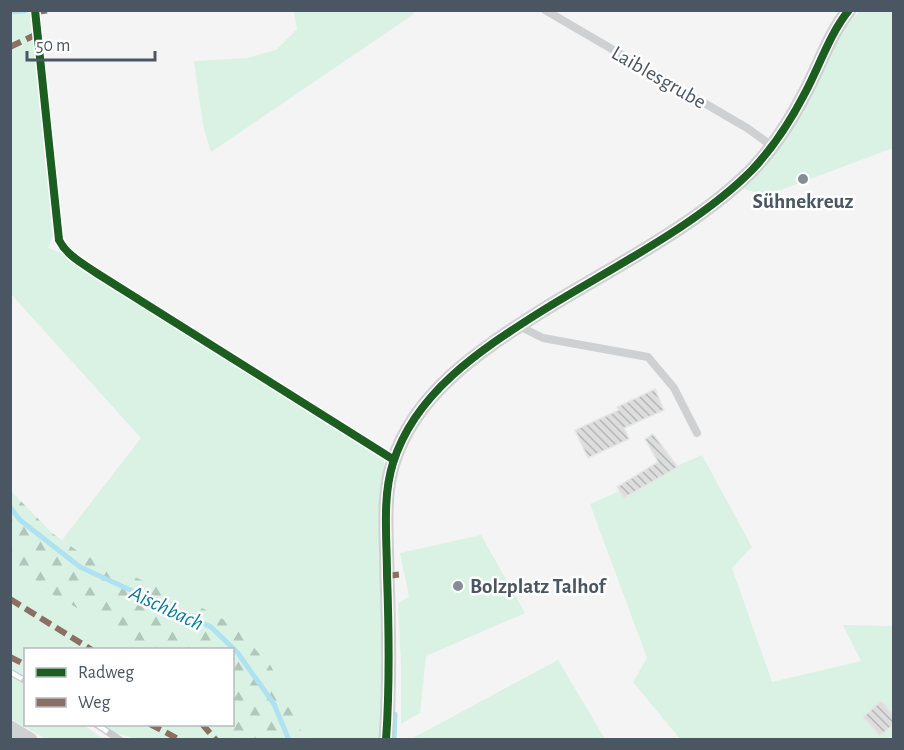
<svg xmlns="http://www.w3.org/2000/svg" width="904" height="750" font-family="'Alegreya Sans',sans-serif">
  <defs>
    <pattern id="forest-firs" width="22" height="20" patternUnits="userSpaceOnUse" patternTransform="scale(1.5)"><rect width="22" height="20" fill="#d9f2e3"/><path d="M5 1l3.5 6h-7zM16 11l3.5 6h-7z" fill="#b2c7bb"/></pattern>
    <pattern id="building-back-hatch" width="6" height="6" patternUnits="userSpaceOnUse" patternTransform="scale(1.5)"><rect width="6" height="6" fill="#ddddde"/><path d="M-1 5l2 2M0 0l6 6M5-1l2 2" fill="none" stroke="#b5b6b7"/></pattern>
  </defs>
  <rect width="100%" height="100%" fill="#f4f4f4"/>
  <path fill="#d9f2e3" d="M413 11 414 14 211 152 203 125 194 61 247 58 276 50 297 29 294 11Z
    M859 11H893V148L765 196 743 188 778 151 810 98 842 32Z
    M31 13 53 235 48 248 69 256 384 458 385 625 380 739H305L271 666 232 624 185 599 82 554 62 540 141 438 11 294 10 15Z
    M702 455 752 547 732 568 772 682 861 661 843 625 893 626V739H680L633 682 647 658 590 504Z
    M481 535 525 613 426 656 420 713 401 724V663L398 603 409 597 400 553Z
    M11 573 21 577 113 628 144 649 26 650V724L84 725 103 739H46L11 719Z
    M558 660 605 739H411Z
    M86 725H227L239 739H136Z"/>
  <path fill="url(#forest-firs)" d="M10 490 52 533 82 554 185 599 232 624 271 666 305 739H239L227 725 232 724V650L144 649 113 628 21 577 11 573Z"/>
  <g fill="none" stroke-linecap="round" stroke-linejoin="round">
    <path stroke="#aee2f0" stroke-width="5" d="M10 12 25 11
      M10 507 20 520 80 567 211 627 237 652 274 704 289 740
      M394 740 395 714"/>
  </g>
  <path fill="url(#building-back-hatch)" stroke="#e5e6e7" stroke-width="1.5" d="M655 389 664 410 624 428 629 439 588 458 575 430 619 410 617 407Z
    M653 434 678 467 624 498 617 487 658 462 645 439Z
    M881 701 894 715V724L880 736 863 717Z"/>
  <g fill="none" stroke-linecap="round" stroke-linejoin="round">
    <path stroke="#ced0d2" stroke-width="8" d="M545 10 747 128 772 146
      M519 326 543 338 648 357 674 388 697 433"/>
    <path stroke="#ced0d2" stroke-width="15" d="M10 728 30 740
      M386 740C390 685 389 630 387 575 387 538 382 498 393 463 415 393 479 351 537 314 605 271 696 227 752 170 773 148 791 120 805 93 820 65 829 35 849 10"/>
    <g stroke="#c9cacc" stroke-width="7">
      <path id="rail" d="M10 672 26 681
        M96 724 120 740"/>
    </g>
    <use href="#rail" stroke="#fff" stroke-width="4.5" stroke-dasharray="14" stroke-linecap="butt"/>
    <path stroke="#8d6e63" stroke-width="6" stroke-dasharray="12 6" stroke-linecap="butt" d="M35 12 51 10
      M10 47 37 34
      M387 576 404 574
      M10 599 92 650
      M10 657 26 665
      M150 724 180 740
      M202 724 216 740"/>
    <g stroke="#fff" stroke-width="11">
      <path id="cycleway" d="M35 10 59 240C67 256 84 264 98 274L394 460
        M386 740C390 685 389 630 387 575 387 538 382 498 393 463 415 393 479 351 537 314 605 271 696 227 752 170 773 148 791 120 805 93 820 65 829 35 849 10"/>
    </g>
    <use href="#cycleway" stroke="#1b5e20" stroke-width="8"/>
  </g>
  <g fill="#868d94" stroke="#fff" stroke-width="2">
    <circle cx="803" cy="179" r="6"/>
    <circle cx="458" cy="586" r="6"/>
  </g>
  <g text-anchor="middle" stroke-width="5" stroke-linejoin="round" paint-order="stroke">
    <g font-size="21" fill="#4a5661" stroke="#fff">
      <text transform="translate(659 77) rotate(30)" y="7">Laiblesgrube</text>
    </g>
    <g font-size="21" font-weight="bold" fill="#4a5661" stroke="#fff">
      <text x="803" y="208">Sühnekreuz</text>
      <text x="470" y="593" text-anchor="start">Bolzplatz Talhof</text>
    </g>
    <g font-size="22" font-style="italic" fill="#0c7c9b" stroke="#fff">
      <text transform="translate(167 607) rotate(25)" y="8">Aischbach</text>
    </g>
  </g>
  <rect width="904" height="750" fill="none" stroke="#4a5661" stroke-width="24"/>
  <rect x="24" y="648" width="210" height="78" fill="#ffffff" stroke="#b7bbc0" stroke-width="1.5"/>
  <rect x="36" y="668" width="30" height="9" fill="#1b5e20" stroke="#b7bbc0" stroke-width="1.5"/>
  <text x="78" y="678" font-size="18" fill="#4a5661">Radweg</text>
  <rect x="36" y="698" width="30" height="9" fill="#8d6e63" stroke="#b7bbc0" stroke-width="1.5"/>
  <text x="78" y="708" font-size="18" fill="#4a5661">Weg</text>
  <path d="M27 51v9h128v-9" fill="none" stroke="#4a5661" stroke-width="3"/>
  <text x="36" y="51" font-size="18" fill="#4a5661" stroke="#ffffff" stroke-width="4.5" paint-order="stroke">50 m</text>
</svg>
